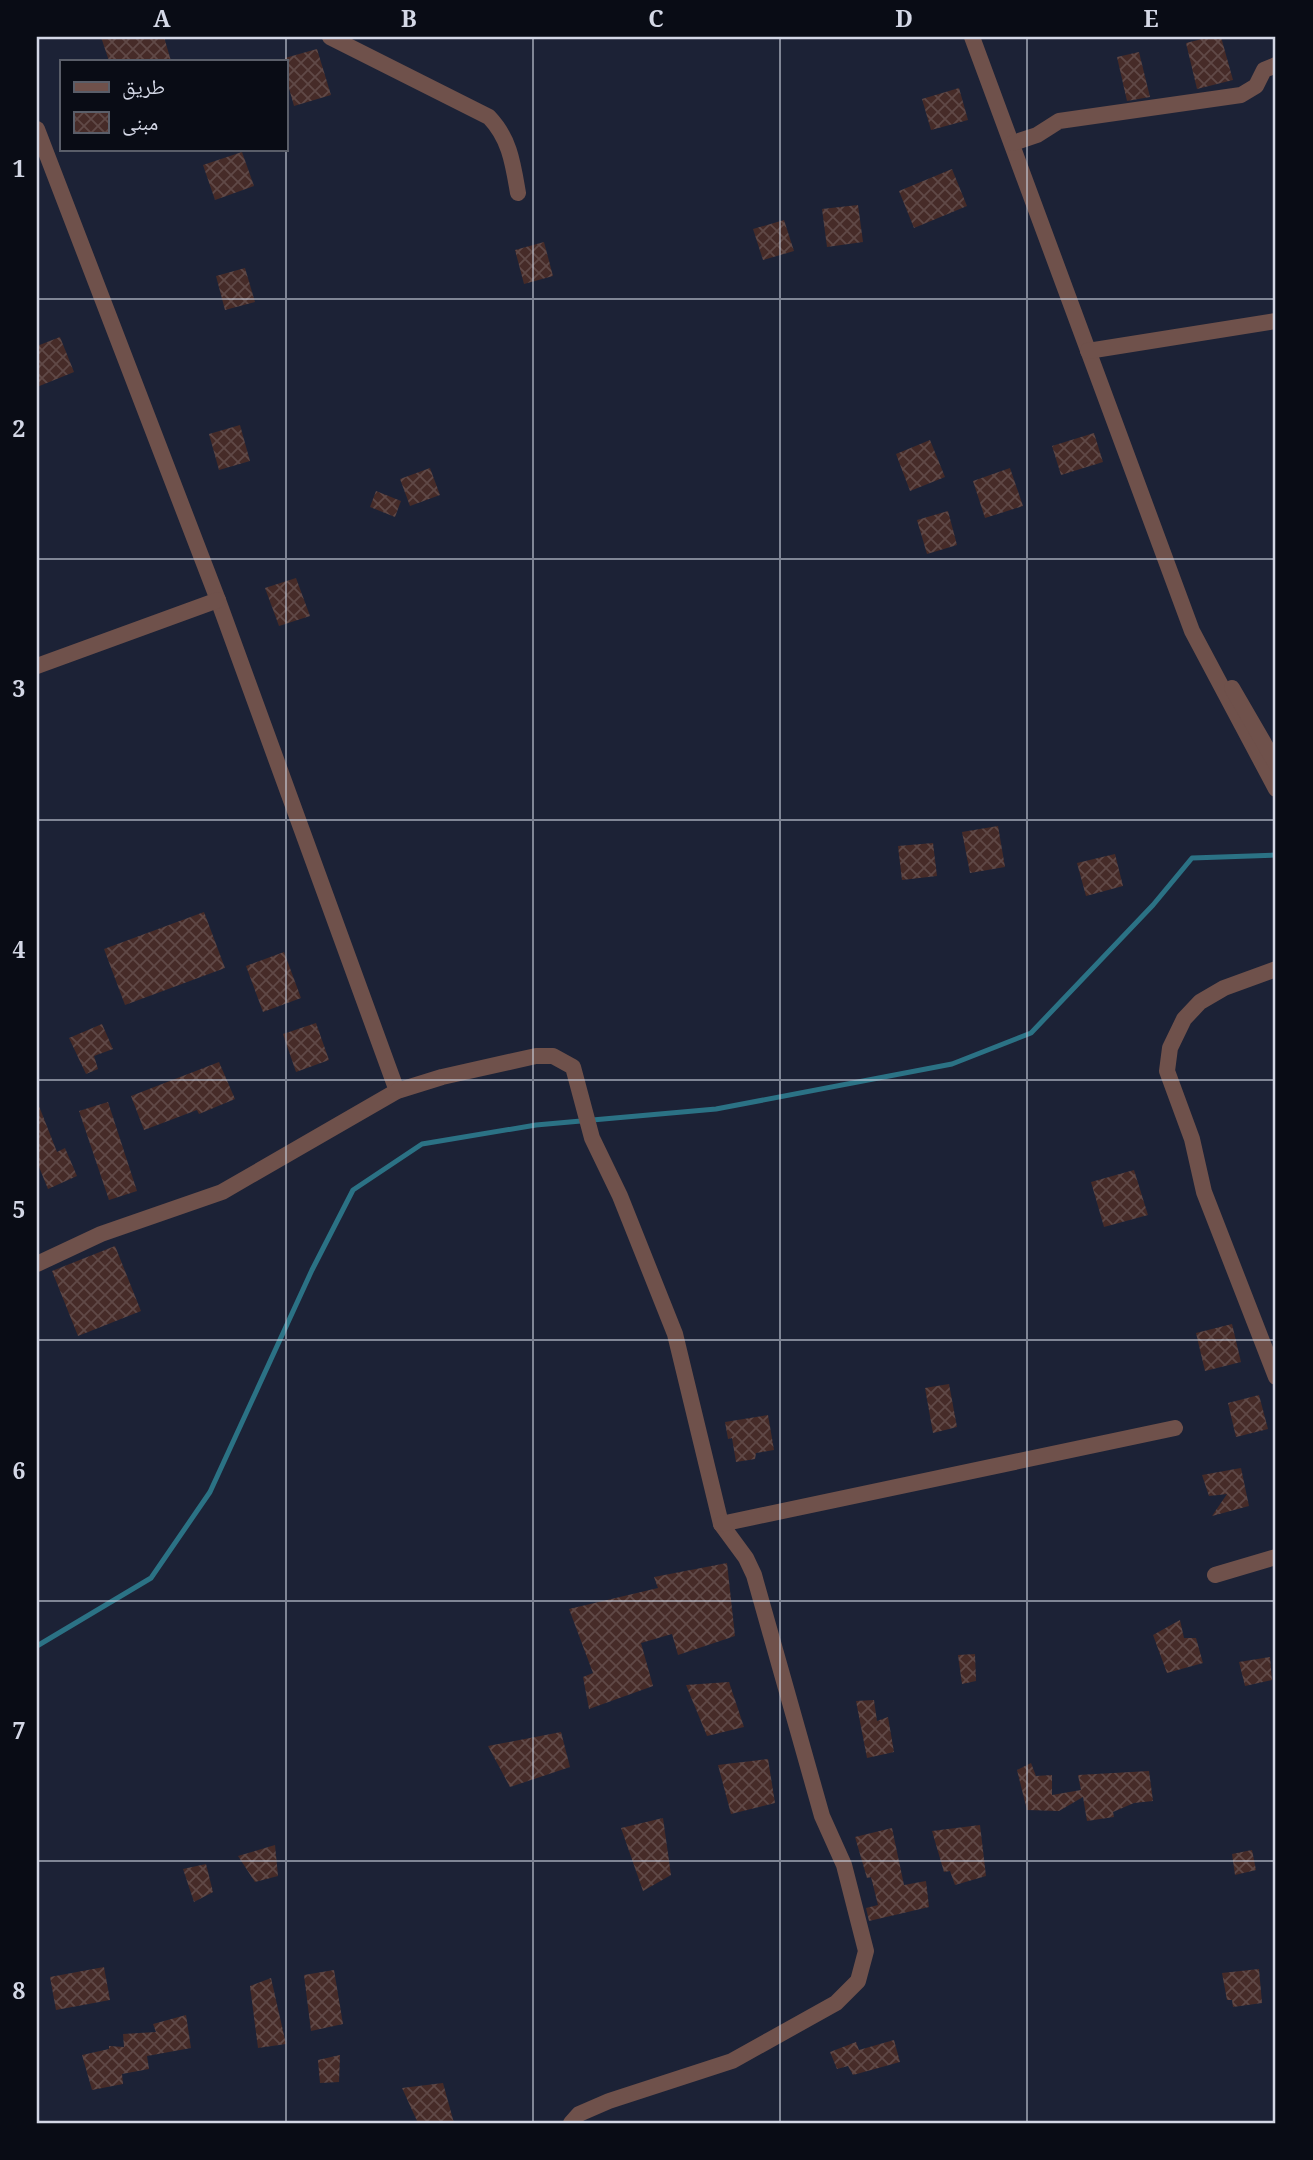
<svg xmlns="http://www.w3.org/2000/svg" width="1313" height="2160" font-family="Georgia,'Noto Naskh Arabic',serif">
<defs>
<pattern id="building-cross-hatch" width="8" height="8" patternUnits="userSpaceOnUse" patternTransform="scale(1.75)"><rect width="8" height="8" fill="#462b28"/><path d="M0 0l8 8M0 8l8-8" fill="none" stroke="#604947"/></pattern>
</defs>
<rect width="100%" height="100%" fill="#1c2236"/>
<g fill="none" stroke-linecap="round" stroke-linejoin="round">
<path stroke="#2b7285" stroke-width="5" d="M37,1646L151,1578L210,1492L312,1270L353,1190L422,1144L536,1125L716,1109L952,1064L1031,1033L1153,905L1192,858L1276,855"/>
</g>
<g fill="url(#building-cross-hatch)">
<path d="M101,37H164L171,61H109Z"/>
<path d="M1210,37H1221L1233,80L1197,89L1186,43Z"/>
<path d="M317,49L331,95L294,106L285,74V58Z"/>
<path d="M1139,52L1150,97L1127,101L1117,57Z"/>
<path d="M959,88L968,120L931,130L922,99Z"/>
<path d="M242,152L254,186L215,200L203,165Z"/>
<path d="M952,169L967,206L914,228L899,191Z"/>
<path d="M858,205L863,242L827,247L822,209Z"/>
<path d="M784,220L794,251L763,260L753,229Z"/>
<path d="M544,242L553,276L524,284L515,250Z"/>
<path d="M245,268L255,302L225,310L216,276Z"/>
<path d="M60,337L74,372L37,387V346Z"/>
<path d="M240,425L250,461L219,470L209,434Z"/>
<path d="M1094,433L1103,462L1061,475L1052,446Z"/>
<path d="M930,440L945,477L910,491L896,454Z"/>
<path d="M430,468L440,495L410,506L400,479Z"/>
<path d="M1010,468L1023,506L985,518L973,481Z"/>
<path d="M376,491L401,501L395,517L370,507Z"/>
<path d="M948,511L957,545L927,554L917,520Z"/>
<path d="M296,578L310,616L279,626L265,588Z"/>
<path d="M998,826L1005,867L970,873L962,832Z"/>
<path d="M933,843L937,876L902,880L898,846Z"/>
<path d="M1115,854L1123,886L1086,896L1077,863Z"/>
<path d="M204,912L225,968L125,1005L104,949Z"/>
<path d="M284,952L301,998L263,1012L246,966Z"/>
<path d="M316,1023L329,1060L296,1072L283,1034Z"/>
<path d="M102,1024L113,1049L94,1056L98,1069L86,1074L69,1038Z"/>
<path d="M219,1062L235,1099L199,1114L197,1110L144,1130L131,1096Z"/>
<path d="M37,1101L57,1152L65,1148L77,1176L48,1189L37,1162Z"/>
<path d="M108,1102L137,1191L109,1200L79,1111Z"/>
<path d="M1134,1170L1148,1215L1104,1227L1091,1182Z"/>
<path d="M115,1246L141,1311L78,1336L52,1271Z"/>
<path d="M1232,1324L1241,1362L1205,1371L1196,1333Z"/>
<path d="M949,1384L957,1427L933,1433L925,1388Z"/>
<path d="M1259,1395L1268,1429L1236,1437L1228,1403Z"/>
<path d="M768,1415L774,1450L756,1453L755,1459L736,1462L732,1438L728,1439L725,1422Z"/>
<path d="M1241,1468L1249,1506L1212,1516L1227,1494L1209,1496L1202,1475Z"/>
<path d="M727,1563L735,1636L678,1655L672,1634L641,1643L653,1686L589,1709L583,1677L593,1673L569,1609L658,1588L654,1577Z"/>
<path d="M1180,1620L1184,1638H1196L1203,1663L1167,1673L1153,1635Z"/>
<path d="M975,1654L976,1681L962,1684L958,1655Z"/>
<path d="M1270,1657L1272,1680L1245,1686L1239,1662Z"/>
<path d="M729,1682L744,1727L707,1736L686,1685Z"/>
<path d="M874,1700L877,1721L888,1717L894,1752L867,1758L856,1701Z"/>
<path d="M561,1732L570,1767L510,1787L488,1746Z"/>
<path d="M768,1759L775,1803L731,1814L718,1765Z"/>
<path d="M1031,1763L1036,1776L1052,1775V1795L1081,1790L1078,1775L1149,1771L1153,1801L1134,1803L1113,1812L1114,1817L1087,1821L1083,1797L1059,1811L1027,1810L1017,1770Z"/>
<path d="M663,1818L671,1875L643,1891L621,1828Z"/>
<path d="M980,1825L986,1876L955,1885L950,1871L944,1872L932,1831Z"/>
<path d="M892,1828L904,1885L926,1881L929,1907L869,1921L866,1908L878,1905L871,1877L867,1878L855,1837Z"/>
<path d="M275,1845L278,1876L255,1882L238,1856Z"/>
<path d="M1252,1850L1256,1870L1235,1875L1232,1854Z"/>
<path d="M206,1864L213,1892L194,1902L183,1869Z"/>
<path d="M104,1967L110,2000L56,2010L50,1977Z"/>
<path d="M1259,1969L1262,2003L1233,2007L1232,2000H1227L1222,1973Z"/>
<path d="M334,1970L343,2024L311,2031L304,1975Z"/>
<path d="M271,1978L286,2044L258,2048L250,1986Z"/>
<path d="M186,2015L191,2048L147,2056L149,2069L122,2074L123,2084L92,2090L82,2055L109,2049V2046L124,2047L123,2034L156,2032L153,2024Z"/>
<path d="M894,2040L900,2062L853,2075L848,2066L837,2069L830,2052L856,2042L859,2050Z"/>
<path d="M340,2055L339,2082L320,2083L318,2060Z"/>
<path d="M443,2083L454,2123H418L402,2088Z"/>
</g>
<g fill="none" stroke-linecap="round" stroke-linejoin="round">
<g stroke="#6f514b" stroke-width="16">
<path d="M330,37L489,117C510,139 513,164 518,193"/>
<path d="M972,37L1192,631L1276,789"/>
<path d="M37,129L218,600L397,1091"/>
<path d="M1013,143L1037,135L1059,121L1241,95L1256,86L1264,70L1276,65"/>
<path d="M1088,351L1276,321"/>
<path d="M37,666L218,600"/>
<path d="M1232,688L1276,764"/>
<path d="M1276,969L1224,988L1200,1002L1184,1019L1170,1048L1167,1071L1192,1139L1204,1192L1276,1377"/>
<path d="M37,1264L101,1234L222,1192L397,1091L442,1077L536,1056H553L573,1067L592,1138L620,1196L675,1334L721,1524L746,1558L754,1575L822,1816L844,1865L866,1951L858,1981L836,2003L732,2061L609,2101L579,2114L571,2123"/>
<path d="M721,1524L1175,1428"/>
<path d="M1215,1575L1276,1557"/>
</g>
</g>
<path fill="none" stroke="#d4d8e6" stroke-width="2" stroke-opacity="0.55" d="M286,37V2123M533,37V2123M780,37V2123M1027,37V2123M37,299H1276M37,559H1276M37,820H1276M37,1080H1276M37,1340H1276M37,1601H1276M37,1861H1276"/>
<rect width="1313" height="2160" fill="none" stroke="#090c15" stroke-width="77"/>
<rect x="60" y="60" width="228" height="91" fill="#090c15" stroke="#5a5e69" stroke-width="2"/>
<rect x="74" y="82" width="35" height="10" fill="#6f514b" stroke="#5a5e69" stroke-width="2"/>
<text x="122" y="94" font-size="21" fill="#d4d8e6">طريق</text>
<rect x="74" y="112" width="35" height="21" fill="url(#building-cross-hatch)" stroke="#5a5e69" stroke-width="2"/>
<text x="122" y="130" font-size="21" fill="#d4d8e6">مبنى</text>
<rect x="38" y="38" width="1236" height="2084" fill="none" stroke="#d4d8e6" stroke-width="2.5"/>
<g font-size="23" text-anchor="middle" font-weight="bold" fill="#d4d8e6">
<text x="162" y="27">A</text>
<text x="409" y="27">B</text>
<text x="656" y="27">C</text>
<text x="904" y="27">D</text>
<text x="1151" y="27">E</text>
<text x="19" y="177">1</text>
<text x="19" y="437">2</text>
<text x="19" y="697">3</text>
<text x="19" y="958">4</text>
<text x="19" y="1218">5</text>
<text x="19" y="1479">6</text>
<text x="19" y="1739">7</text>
<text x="19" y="1999">8</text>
</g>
</svg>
